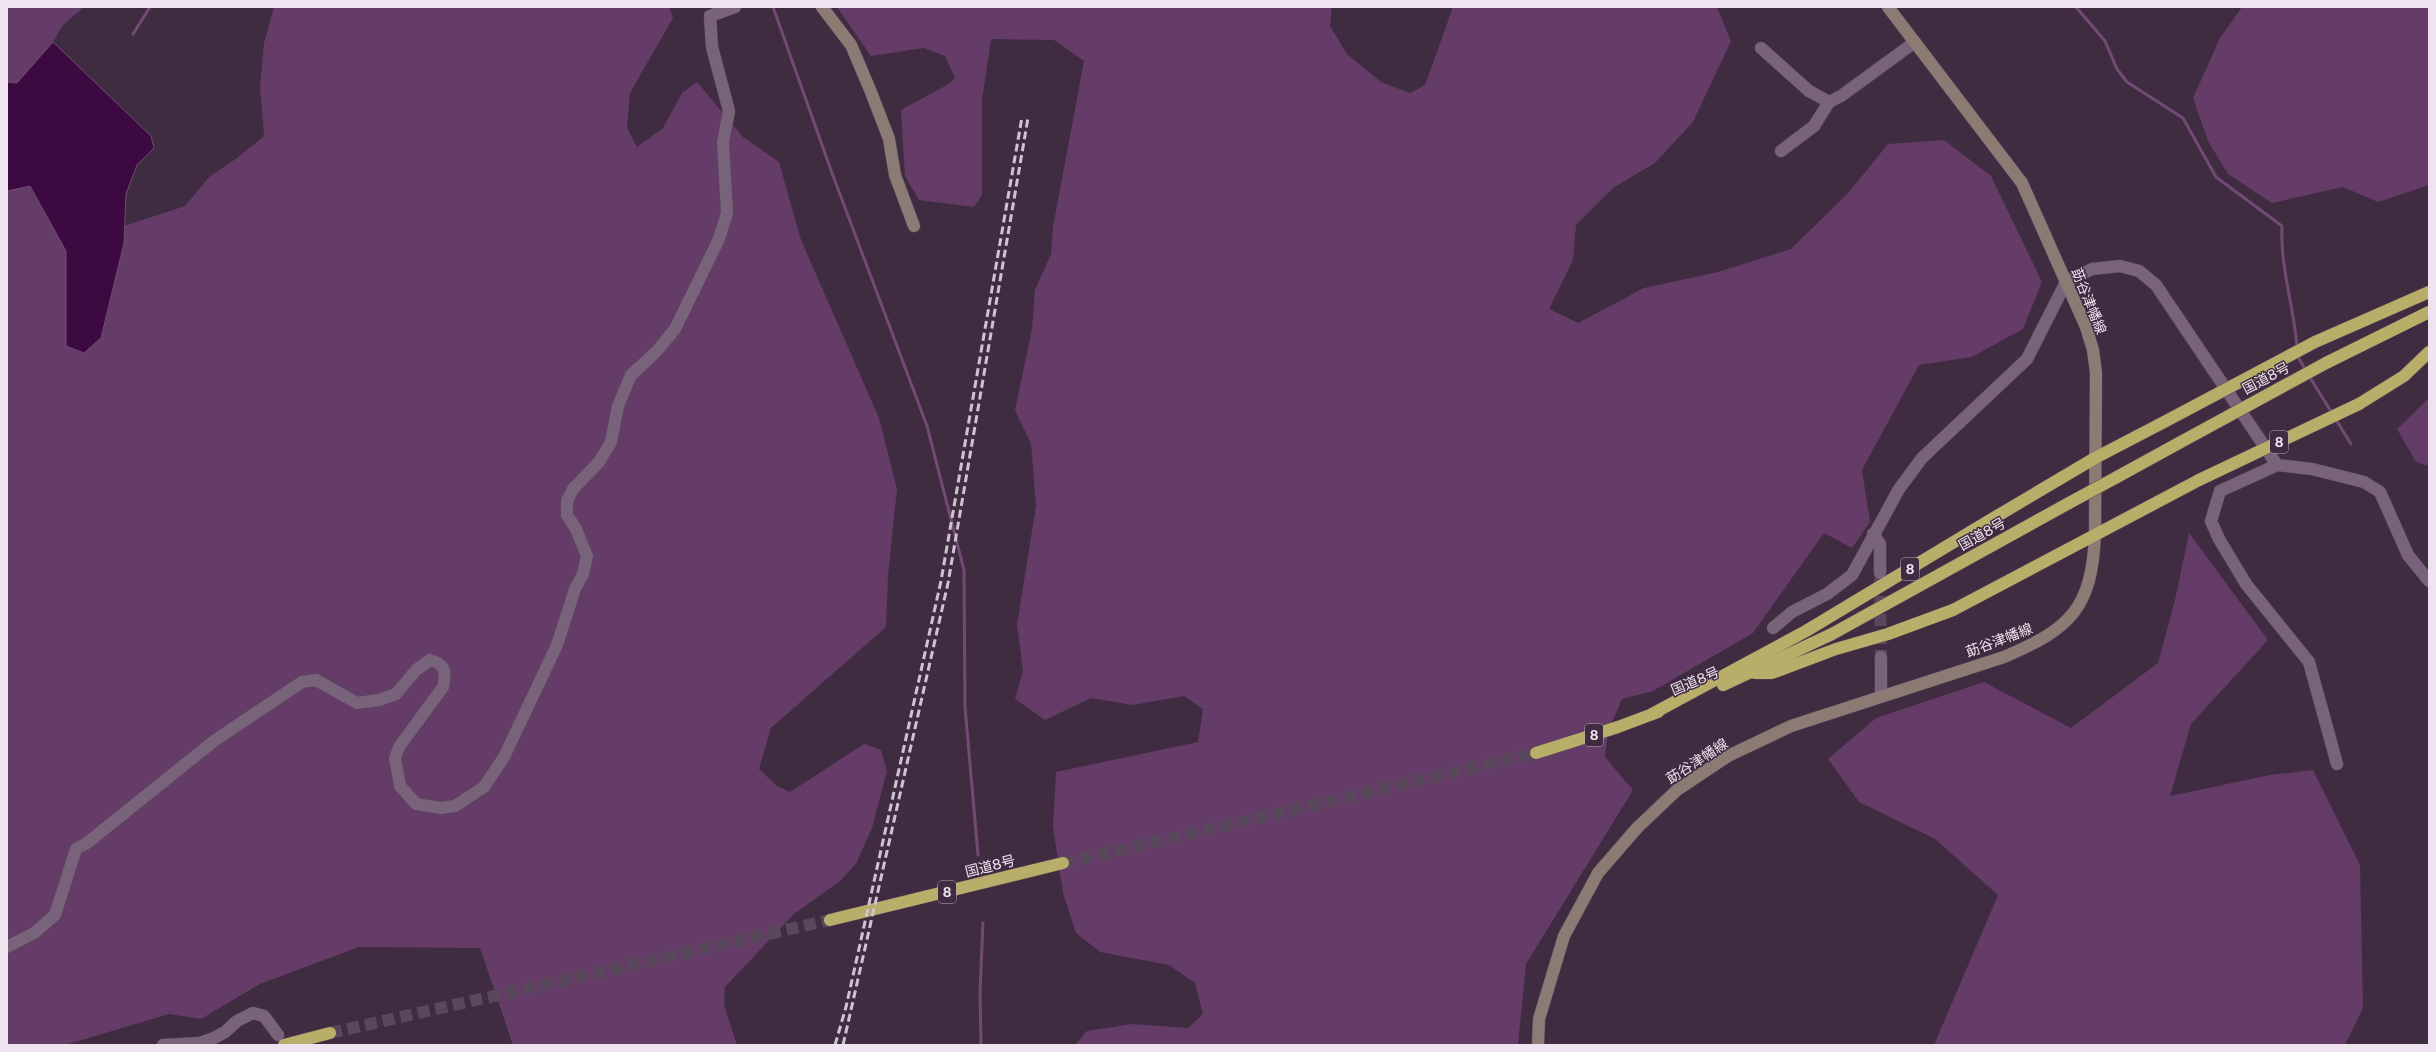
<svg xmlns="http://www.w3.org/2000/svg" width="2436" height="1052" font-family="'Public Sans','Noto Sans JP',sans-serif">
<rect width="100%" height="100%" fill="#3f2c41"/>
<g fill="#643c67">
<path d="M7,7H84L62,26L53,42L17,83L7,82Z"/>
<path d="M274,7H669L673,18L630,93L627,128L637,147L663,128L682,93L697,82L743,137L779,162L801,240L879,418L897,489L888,576L886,627L771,728L759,769L777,786L790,792L864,744L881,750L887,771L872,828L856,864L840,881L794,914L725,987L724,1005L737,1045H513L480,948L359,947L260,984L201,1019L169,1014L65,1045H7V191L30,186L66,251V346L124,243V226L185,206L209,177L237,158L264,136L260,87L264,43Z"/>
<path d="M837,7H1332L1330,26L1347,54L1381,82L1410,93L1425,85L1453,7H1717L1731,41L1693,122L1655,163L1613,188L1576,225L1573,260L1549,309L1578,323L1644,288L1718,272L1791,249L1849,192L1888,144L1944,140L1991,176L2042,282L2023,329L1972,357L1919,365L1862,470L1870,522L1852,548L1824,533L1753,633L1653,691L1622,699L1608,731L1605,757L1633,790L1526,964L1518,1045H1075L1087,1031L1132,1024L1188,1028L1203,1014L1195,983L1169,965L1100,952L1076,933L1063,893L1053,826L1056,772L1198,742L1203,709L1184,696L1133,705L1091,698L1045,720L1015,699L1023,671L1017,625L1036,506L1031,444L1015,410L1032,329L1035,290L1051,254L1053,227L1084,61L1054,40L991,39L982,100V195L974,207L919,200L905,176L901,110L947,85L955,78L945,56L924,48L871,56Z"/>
<path d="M2242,7H2429V185L2378,202L2343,187L2272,203L2228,174L2208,141L2193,98L2220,38Z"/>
<path d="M2429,398V466L2416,462L2397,429Z"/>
<path d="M2189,533L2268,640L2191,724L2170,796L2270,775L2313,770L2360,865L2363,1008L2345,1045H1934L1998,895L1935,839L1859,802L1828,759L1876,718L1984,682L2071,728L2158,663L2175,600Z"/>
</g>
<path fill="#3c0a40" stroke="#724b75" d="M53,42L151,136L154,148L137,165L126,194L124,243L101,338L84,353L66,346V251L30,186L7,191V82L17,83Z"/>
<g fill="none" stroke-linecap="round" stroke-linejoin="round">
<g stroke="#724b75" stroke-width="3">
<path d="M773,7L832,173L927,426L964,570L965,707L978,855"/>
<path d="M2076,7L2105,41L2117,69L2127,82L2183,118L2216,177L2282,226C2280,267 2294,307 2297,347"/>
<path d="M133,34L150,7"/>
<path d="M2297,355L2306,371"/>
<path d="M2309,376L2332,413"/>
<path d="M2335,418L2351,444"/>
<path d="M981,1045L980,991L983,923"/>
</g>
<path stroke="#59475b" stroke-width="12" stroke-dasharray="12 6" stroke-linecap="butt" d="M1880,578L1881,657"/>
<g stroke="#59475b" stroke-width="12" stroke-dasharray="12 6" stroke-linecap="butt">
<path d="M1063,863L1536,753"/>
<path d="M330,1033L830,920"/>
</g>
<g stroke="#5a4a5b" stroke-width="13">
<g id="street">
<path d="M1761,48L1809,91L1829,102L1841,96L1915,42"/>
<path d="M1781,151L1814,126L1829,102"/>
<path d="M2277,465L2220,491L2211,521L2219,539L2246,584L2309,662L2337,764"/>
<path d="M1873,534L1880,544V573"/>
<path d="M1773,628L1792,612L1827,594L1852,575L1899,489L1922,458L2027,359L2066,282L2092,269L2120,266L2139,271L2156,285L2277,465L2312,469L2364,482L2380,492L2408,555L2429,581"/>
<path d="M1881,696V657"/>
<path d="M7,947L34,933L55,915L76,849L87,843L214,741L302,682L316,680L357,703L379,700L396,694L416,670L430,660C446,664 446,672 443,687L399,747L395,758L400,786L416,804L440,808L455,806L484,787L504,757L557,645L575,589L583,574L587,556L576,529L567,515V501L573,489L599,462L611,442L618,406L631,375L656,352L675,329L719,239L727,213L723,142L729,111L712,47L710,16L735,7"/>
<path d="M163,1045L200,1043L214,1038L225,1032L237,1021L253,1013L264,1016L278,1035"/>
</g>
</g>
<g stroke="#5a4a5b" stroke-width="13">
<g id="secondary">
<path d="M822,7L851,45L871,92L889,139L895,175L914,226"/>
<path d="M1538,1045L1539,1019L1564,936L1598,873L1637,828L1677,790L1728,756L1791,726L2004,657C2070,629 2092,609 2095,534L2096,373L2093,350L2086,327L2022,183L1888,7"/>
</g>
</g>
<g stroke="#5a4a5b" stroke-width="13">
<g id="highway">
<path d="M2315,342L2429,292"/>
<path d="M2326,363L2429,312"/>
<path d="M2359,404L2404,376L2429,352"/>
<path d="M2117,477L2179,443"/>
<path d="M1755,673H1772L1836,649L1888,634L1953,610L2199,480"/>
<path d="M1723,685L1832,634L2069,503"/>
<path d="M1652,714L1806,631L1997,516L2095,458L2166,421"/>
<path d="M1536,753L1618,727L1658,712"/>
<path d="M830,920L1063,863"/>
<path d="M284,1045L330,1033"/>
</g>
</g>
<use href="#street" stroke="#79637a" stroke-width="12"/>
<use href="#secondary" stroke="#8c7a75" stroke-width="12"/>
<use href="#highway" stroke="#b9ae69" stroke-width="12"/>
<g stroke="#d0c3d1" stroke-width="3" stroke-dasharray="8 4" stroke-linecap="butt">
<path d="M835,1045L846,1007L941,581L1022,117"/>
<path d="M843,1045L948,583L1028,118"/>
</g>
<g stroke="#5a4a5b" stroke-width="13" stroke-linecap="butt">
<g id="highway-bridge">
<path d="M2166,421L2315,342"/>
<path d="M2179,443L2326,363"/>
<path d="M2199,480L2359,404"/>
<path d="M2069,503L2117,477"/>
</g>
</g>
<use href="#highway-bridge" stroke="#b9ae69" stroke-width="12"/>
</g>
<g text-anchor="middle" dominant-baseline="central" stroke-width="3" stroke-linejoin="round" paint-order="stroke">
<g fill="#3f2c41" stroke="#baacbc" stroke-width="1">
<rect x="2270" y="431" width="18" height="22" rx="3"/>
<rect x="1901" y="558" width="18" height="22" rx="3"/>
<rect x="1585" y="724" width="18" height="22" rx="3"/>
<rect x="938" y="881" width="18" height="22" rx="3"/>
</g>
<g font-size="13" font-weight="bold" fill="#efe3f0">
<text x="2279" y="442">8</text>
<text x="1910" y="569">8</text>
<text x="1594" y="735">8</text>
<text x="947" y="892">8</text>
</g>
<g font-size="14" fill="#efe3f0" stroke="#3f2c41">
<text transform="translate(2089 301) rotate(68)">莇谷津幡線</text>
<text transform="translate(2266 378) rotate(-28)">国道8号</text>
<text transform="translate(1982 534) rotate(-29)">国道8号</text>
<text transform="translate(1999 640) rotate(-21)">莇谷津幡線</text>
<text transform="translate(1695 681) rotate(-23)">国道8号</text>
<text transform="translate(1697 761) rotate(-33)">莇谷津幡線</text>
<text transform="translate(990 866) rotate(-14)">国道8号</text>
</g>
</g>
<rect width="2436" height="1052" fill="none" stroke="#efe3f0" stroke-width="16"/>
</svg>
